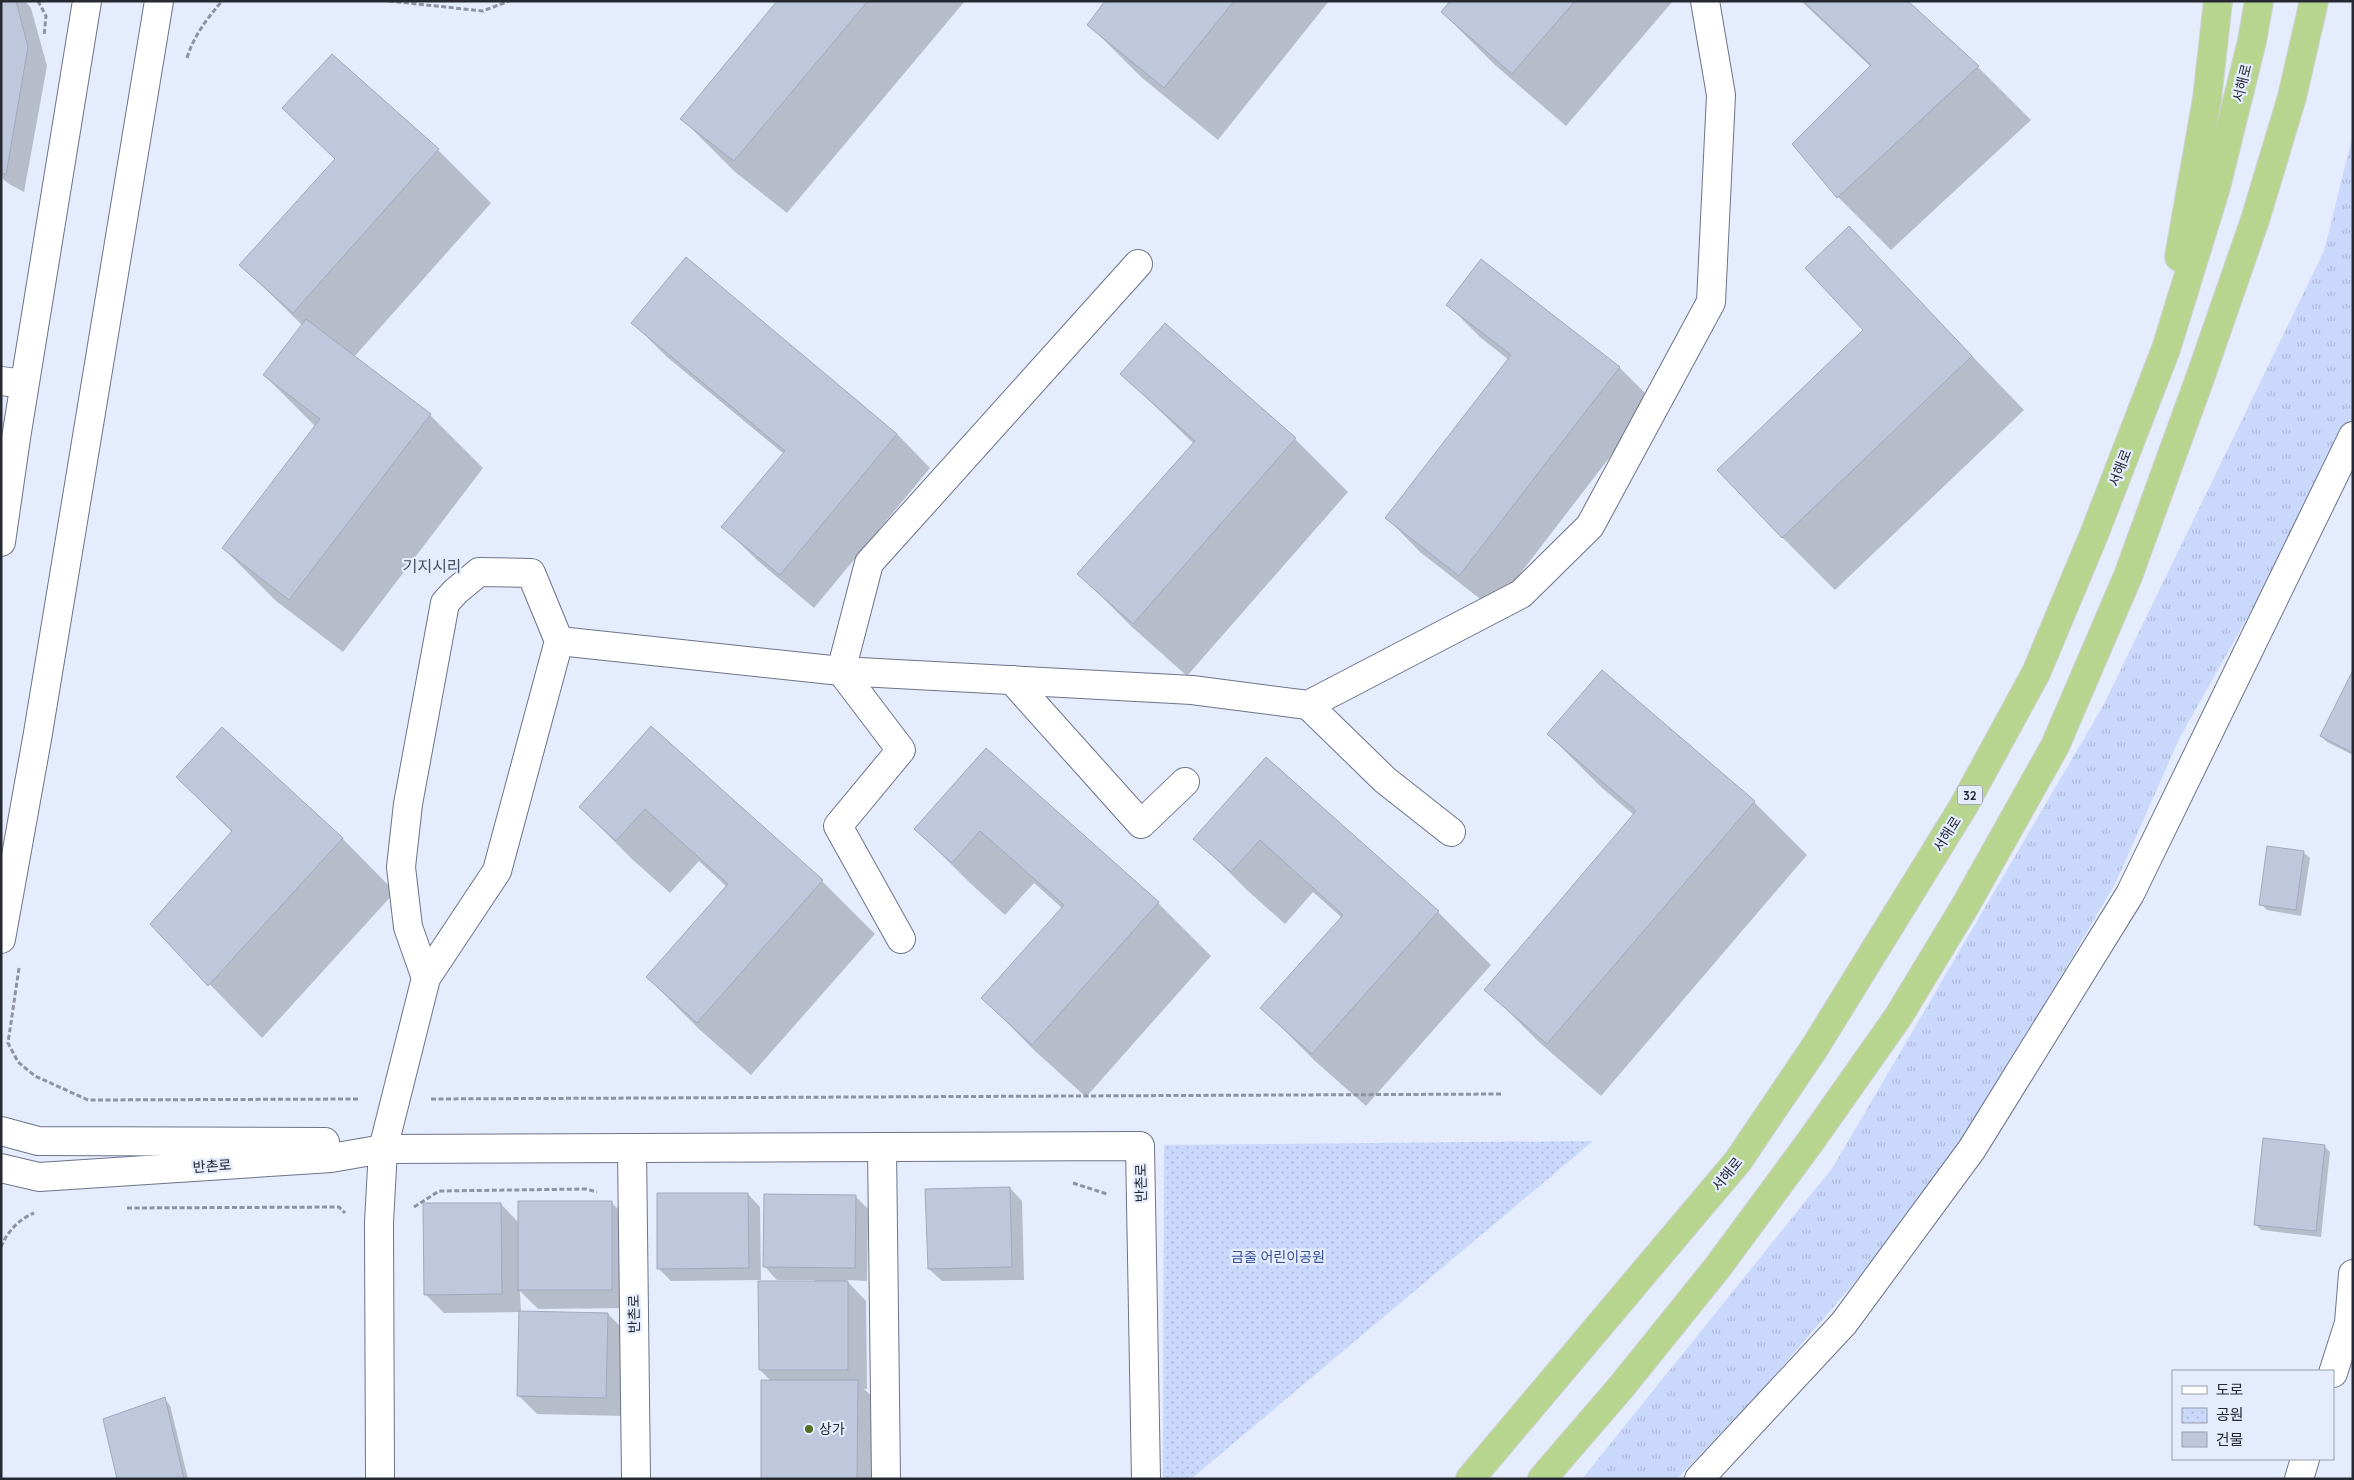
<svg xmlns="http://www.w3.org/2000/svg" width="2354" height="1480" font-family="Quicksand,'Noto Sans KR',sans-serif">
<defs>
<pattern id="grass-tufts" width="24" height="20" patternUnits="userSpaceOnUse" patternTransform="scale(1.25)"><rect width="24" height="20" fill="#cad8fb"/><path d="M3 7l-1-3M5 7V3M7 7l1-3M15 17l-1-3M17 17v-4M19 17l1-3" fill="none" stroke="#adb9d8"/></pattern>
<pattern id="park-dots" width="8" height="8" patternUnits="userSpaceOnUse" patternTransform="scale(1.25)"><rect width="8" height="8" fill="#cad8fb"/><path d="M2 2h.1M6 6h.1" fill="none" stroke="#adb9d8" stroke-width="1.8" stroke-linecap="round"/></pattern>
</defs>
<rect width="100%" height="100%" fill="#e5ecfe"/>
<path fill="url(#grass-tufts)" d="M2353,134V420L2271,576L2180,737L2116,882L1940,1183L1762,1390L1677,1479H1582L1833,1167L2103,706L2324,251Z"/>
<path fill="url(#park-dots)" d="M1593,1141L1191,1479H1163L1164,1145Z"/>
<g fill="#0003">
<path d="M1,1H25L31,8L47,66L24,192L9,184L1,177Z"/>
<path d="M779,1H965L787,213L735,172L682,119Z"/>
<path d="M1107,1H1329L1218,140L1141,77L1088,24Z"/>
<path d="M1451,1H1673L1566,126L1495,65L1442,12Z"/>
<path d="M1801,1H1906L1978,67L2031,120L1891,250L1838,197L1794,144L1871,67Z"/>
<path d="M438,150L491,203L354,357L430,415L483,468L343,652L276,601L223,548L316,427L264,375L303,326L241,265L336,159Z"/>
<path d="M1849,228L2024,410L1835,590L1782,537L1865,330Z"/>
<path d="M1482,260L1620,368L1653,401L1493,609L1420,552L1387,518L1509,360L1481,338L1448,305Z"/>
<path d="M633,323L897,434L930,468L814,608L757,560L723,527L784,454L667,357Z"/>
<path d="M1122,374L1295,439L1348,492L1187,676L1132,627L1079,574L1194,444Z"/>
<path d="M1602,671L1754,802L1807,855L1601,1096L1539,1042L1486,989L1634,815L1601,787L1548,734Z"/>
<path d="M2353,673V755L2327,742L2321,736Z"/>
<path d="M651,727L822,881L875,934L751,1075L700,1030L647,977L727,887L699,861L670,893L633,860L580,807Z"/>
<path d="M222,728L343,839L395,892L262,1038L151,924L233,833L177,777Z"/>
<path d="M986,750L1158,903L1211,956L1086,1097L1035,1051L983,998L1063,909L1034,883L1005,915L969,882L916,829Z"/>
<path d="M1266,759L1438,912L1491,965L1366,1106L1315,1061L1262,1008L1342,918L1313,892L1285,924L1248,891L1195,838Z"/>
<path d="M2303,852L2310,858L2301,916L2267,910L2261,904Z"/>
<path d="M2324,1146L2330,1152L2321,1237L2261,1230L2255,1224Z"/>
<path d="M1010,1188L1022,1201L1024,1280L942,1281L929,1269Z"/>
<path d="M748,1194L760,1207L761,1280L671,1281L659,1269Z"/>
<path d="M855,1196L868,1209L867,1281L846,1280L866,1301L867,1389H864L876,1400V1479H762L771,1381L760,1370L815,1282V1280H777L765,1267Z"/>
<path d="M611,1202L630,1221V1308L538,1309L520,1291L521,1312L608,1314L627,1333L625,1416L537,1414L518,1395L520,1312L444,1313L425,1294L501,1204L519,1223Z"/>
<path d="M164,1399L170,1405L188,1479H118Z"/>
</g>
<g fill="#bec7dc" stroke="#a0a9bd">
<path d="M1,1H16L28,47L6,175L1,172Z"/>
<path d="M777,1H868L734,161L680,119Z"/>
<path d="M1105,1H1234L1164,88L1087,25Z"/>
<path d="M1450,1H1575L1512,74L1441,12Z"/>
<path d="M1803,1H1908L1979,66L1837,198L1792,144L1871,65Z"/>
<path d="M332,54L439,149L293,313L239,265L335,159L282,108Z"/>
<path d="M1849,226L1972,356L1782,538L1717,470L1863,330L1805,268Z"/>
<path d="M686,257L897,434L780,575L721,527L785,451L631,323Z"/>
<path d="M1481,259L1620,367L1459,576L1385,518L1511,355L1446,305Z"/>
<path d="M306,319L431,414L289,600L222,548L320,419L263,375Z"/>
<path d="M1165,323L1296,438L1133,624L1077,574L1195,441L1120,374Z"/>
<path d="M1602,670L1755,801L1547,1044L1484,990L1636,811L1547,734Z"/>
<path d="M2353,670V753L2320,736Z"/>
<path d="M651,726L823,880L697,1023L646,977L728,884L645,809L616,841L579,807Z"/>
<path d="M222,727L343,838L208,986L150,924L232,831L176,777Z"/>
<path d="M986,748L1159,902L1032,1045L981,998L1064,905L980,831L952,863L914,829Z"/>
<path d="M1266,757L1439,911L1312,1054L1260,1008L1343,915L1260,840L1231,872L1193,839Z"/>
<path d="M2267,846L2304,851L2296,910L2259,905Z"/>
<path d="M2263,1138L2325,1145L2316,1231L2254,1225Z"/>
<path d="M1010,1187L1012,1267L928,1269L925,1189Z"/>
<path d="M657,1193H748L749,1268L657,1269Z"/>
<path d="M764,1194L856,1195L855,1268L763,1267Z"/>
<rect x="518" y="1201" width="94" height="89"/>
<path d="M423,1203H501L502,1294L424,1295Z"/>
<path d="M758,1281H848V1370H759Z"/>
<path d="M519,1311L608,1313L606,1398L517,1396Z"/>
<path d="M761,1380H858L857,1479H761Z"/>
<path d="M165,1397L184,1479H117L103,1419Z"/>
</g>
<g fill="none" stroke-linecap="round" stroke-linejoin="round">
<g stroke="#6d7488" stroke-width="30">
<g id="street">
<path d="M1,381L24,384"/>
<path d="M559,641L841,671L1192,690L1308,705L1521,594L1590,526L1711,302L1721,95L1705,1"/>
<path d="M1012,680L1141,824L1185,782"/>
<path d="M1308,705L1385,780L1451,832"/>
<path d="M901,939L838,826L901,750L841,671L869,563L1138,264"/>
<path d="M1,1131L38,1141L325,1142"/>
<path d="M882,1148L886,1479"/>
<path d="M632,1149L636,1479"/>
<path d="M1,1168L39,1177L331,1158L383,1149L1140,1146L1146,1479"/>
<path d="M2333,1373L2349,1323L2353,1274"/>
<path d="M380,1479L379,1222L383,1149L426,978L497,871L559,641L531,573L479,572L456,591L445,603L408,804L401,867L408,927L426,978"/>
<path d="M1699,1479L1844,1323L1972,1149L2130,894L2353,436"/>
<path d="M2299,1479L2305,1459"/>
</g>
</g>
<g stroke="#6d7488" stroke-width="30">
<g id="secondary">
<path d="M1,542L16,438L87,1"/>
<path d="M1,939L37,739L159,1"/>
</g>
</g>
<g stroke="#cfd0d2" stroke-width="30">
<g id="highway">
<path d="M2179,257L2207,99L2218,1"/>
<path d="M1470,1479L1738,1161L1815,1047L1963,807L2036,673L2093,537L2166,349L2216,187L2252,41L2259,1"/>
<path d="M1542,1479L1622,1386L1717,1268L1810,1142L1898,1017L1964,908L2055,746L2128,576L2200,378L2255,220L2292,97L2314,1"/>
</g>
</g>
<g stroke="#8e93a1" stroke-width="3" stroke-dasharray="5 2.5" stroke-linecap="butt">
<path d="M38,1L46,16L44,36"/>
<path d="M389,1L483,11L509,1"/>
<path d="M187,58C194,35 207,19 222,1"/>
<path d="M19,968L8,1043L18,1062L35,1076L88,1100L359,1099"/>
<path d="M431,1099L1503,1094"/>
<path d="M1073,1183L1107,1194"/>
<path d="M414,1207L439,1191L586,1189L597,1192"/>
<path d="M127,1208L339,1207L345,1213"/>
<path d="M1,1247C7,1232 19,1219 34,1213"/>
</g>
<use href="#street" stroke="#fff" stroke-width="28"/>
<use href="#secondary" stroke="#fff" stroke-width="28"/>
<use href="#highway" stroke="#b8d590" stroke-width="28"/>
</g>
<circle fill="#547024" stroke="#e5ecfe" stroke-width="2" cx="809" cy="1429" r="5"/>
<g text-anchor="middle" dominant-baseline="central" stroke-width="4.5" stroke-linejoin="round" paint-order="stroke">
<rect fill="#e5ecfe" stroke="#5f646f" stroke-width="1" x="1957.5" y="785.5" width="25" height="19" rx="4"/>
<g font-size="12" font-weight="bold" fill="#262932">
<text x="1970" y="795">32</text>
</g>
<g font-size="14" fill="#262932" stroke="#e5ecfe">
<text transform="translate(2242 83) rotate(-76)">서해로</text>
<text transform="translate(2120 468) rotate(-69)">서해로</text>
<text transform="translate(1947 834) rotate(-58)">서해로</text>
<text transform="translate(212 1166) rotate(-4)">반촌로</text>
<text transform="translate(1727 1174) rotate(-51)">서해로</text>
<text transform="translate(1141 1183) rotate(-91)">반촌로</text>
<text transform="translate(634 1314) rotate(-91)">반촌로</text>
</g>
<g font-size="14" fill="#374e97" stroke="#e5ecfe">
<text x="1278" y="1257">금줄 어린이공원</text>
</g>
<g font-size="14" fill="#262932" stroke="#e5ecfe" text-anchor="start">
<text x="819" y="1429">상가</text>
</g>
<g font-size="16" fill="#495062" stroke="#e5ecfe">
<text x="432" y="566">기지시리</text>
</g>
</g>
<rect width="2354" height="1480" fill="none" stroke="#262932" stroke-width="5"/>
<rect x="2172" y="1370" width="162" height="90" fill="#e5ecfe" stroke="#999eac"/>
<rect x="2182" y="1386" width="25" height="8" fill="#ffffff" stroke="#999eac"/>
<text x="2216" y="1395" font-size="15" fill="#262932">도로</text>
<rect x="2182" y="1408" width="25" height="15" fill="url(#park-dots)" stroke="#999eac"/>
<text x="2216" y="1420" font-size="15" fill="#262932">공원</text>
<rect x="2182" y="1432" width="25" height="15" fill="#bec7dc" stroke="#999eac"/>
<text x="2216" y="1445" font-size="15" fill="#262932">건물</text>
</svg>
